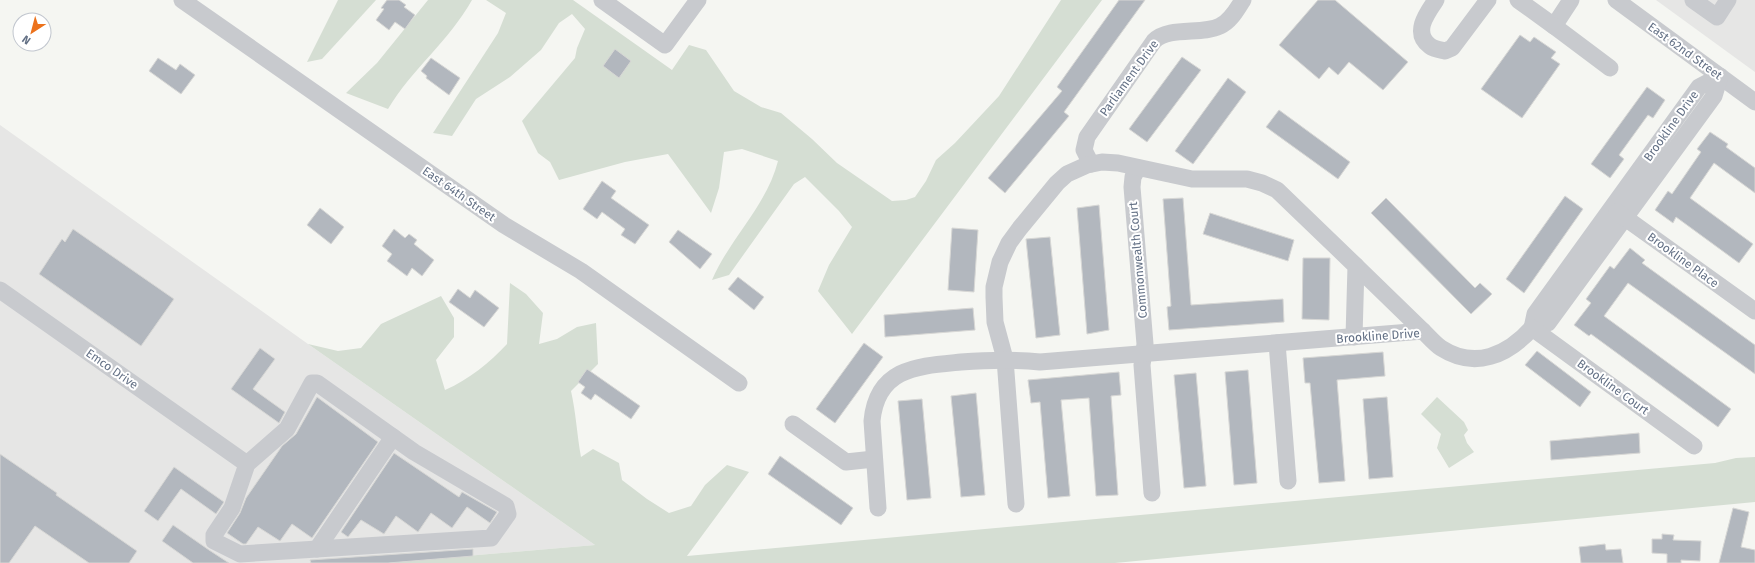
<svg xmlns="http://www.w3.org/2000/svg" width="1755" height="563" font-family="'Fira Sans',sans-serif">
<rect width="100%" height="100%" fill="#f5f6f2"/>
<g fill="#e6e6e5">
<path d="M1656,0H1755V72Z"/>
<path d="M0,125L308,344L595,545L384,563H0Z"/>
</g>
<g fill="#d5ded3">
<path d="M338,0H376L322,59L307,62Z"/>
<path d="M428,0H472C449,41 412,69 388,109L346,93L377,63Z"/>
<path d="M486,0H573L672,70L689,45L706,50L734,91L761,107L781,113L812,139L837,163L892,201L906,200L915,197L926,181L936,160L955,143L999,96L1061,0H1102L852,334L818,291L829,265L852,227L839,211L805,177L794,184L729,275L712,280C730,238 767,205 778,161L742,149L724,152L719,188L711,213L668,154L625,162L559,180L550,162L538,153L522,121L575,58L577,48L585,29L572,14L559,23L541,50L510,77L476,99L452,136L433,133L498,33L506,13Z"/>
<path d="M510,283L526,294L543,313L539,344L557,339L577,327L596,323L598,364L571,391C576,413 577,435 581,457L593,449L619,463L622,480L647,499L669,513L691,506L705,485L727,465L749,472L687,556L1715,463L1736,458L1755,457V502L1115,563H384L595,545L308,344L338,351L361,348L381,324L441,296L454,318V337L436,360L445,390C470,379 489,363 507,344Z"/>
<path d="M1437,397L1464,422L1468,430L1464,435L1467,443L1474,452L1449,468L1437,448L1441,434L1421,414Z"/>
</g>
<g fill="#b2b7be" stroke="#d7d7d5">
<path d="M387,0H399L406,5L404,7L415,15L405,29L395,22L389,30L376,20L384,9L381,8Z"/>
<path d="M1119,0H1145L1064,112L1069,116L1005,193L988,178L1062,91L1057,87Z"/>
<path d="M1318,0H1335L1408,62L1383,90L1349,62L1338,75L1329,67L1319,79L1279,45Z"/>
<path d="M1520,35L1530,42L1534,37L1556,52L1551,58L1560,64L1522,118L1481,89Z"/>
<path d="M615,49L631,61L619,78L603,66Z"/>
<path d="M1182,57L1201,70L1147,142L1129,129Z"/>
<path d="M158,58L176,70L180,64L195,75L181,94L149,71Z"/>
<path d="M431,58L460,78L449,95L426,78L427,76L421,71Z"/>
<path d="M1228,78L1246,92L1193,164L1175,151Z"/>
<path d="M1647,87L1665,100L1653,118L1648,115L1619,155L1624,159L1610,178L1591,164Z"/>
<path d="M1279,110L1350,162L1338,179L1266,127Z"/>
<path d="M1710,132L1728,144L1726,147L1755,168V193L1714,163L1690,198L1753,244L1739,263L1676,217L1673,223L1655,210L1668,191L1672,194L1701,152L1697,149Z"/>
<path d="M602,181L616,191L611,198L649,225L635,244L621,235L625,229L602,212L597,219L583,209Z"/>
<path d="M1565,196L1583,209L1524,293L1506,279Z"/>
<path d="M1183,198L1191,305L1283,299L1284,322L1169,330L1167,307L1171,306L1163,199Z"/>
<path d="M1386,198L1475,288L1480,283L1492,294L1471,314L1371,213Z"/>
<path d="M1099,205L1109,330L1087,334L1077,208Z"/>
<path d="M320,208L344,227L331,244L307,225Z"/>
<path d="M1210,213L1294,240L1288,261L1203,234Z"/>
<path d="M952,228L978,230L974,292L948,290Z"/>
<path d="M73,229L174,299L141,346L39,274L62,239L65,242Z"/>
<path d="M394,229L405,238L409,234L417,240L414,244L434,260L422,276L412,268L407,276L387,261L392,254L382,246Z"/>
<path d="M678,230L712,254L700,269L669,242Z"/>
<path d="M1050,237L1060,335L1036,338L1026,239Z"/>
<path d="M1630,248L1645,260L1642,263L1755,345V374L1628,283L1604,316L1731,409L1718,427L1591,334L1589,336L1574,325L1591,303L1586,299L1610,266L1614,269Z"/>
<path d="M1303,258H1330L1329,320L1302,319Z"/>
<path d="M738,277L764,297L754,310L728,289Z"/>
<path d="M458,289L470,298L475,290L499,308L484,327L449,302Z"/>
<path d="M973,308L975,330L885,337L884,315Z"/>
<path d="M864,343L883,357L835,423L816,409Z"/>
<path d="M260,348L275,359L253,389L285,412L279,423L231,389Z"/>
<path d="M1537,351L1591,392L1580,407L1525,365Z"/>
<path d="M1383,352L1385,376L1337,380L1345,481L1319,483L1310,383H1305L1303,358Z"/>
<path d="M587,369L640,406L631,419L595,394L591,400L581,393L585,387L578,382Z"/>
<path d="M1248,370L1257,483L1234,485L1225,372Z"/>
<path d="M1119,372L1121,395L1111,396L1118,495L1096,496L1089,398L1061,400L1070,496L1048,498L1040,402L1031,403L1028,380Z"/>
<path d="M1196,373L1206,486L1184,488L1174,375Z"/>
<path d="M976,393L985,495L961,497L951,396Z"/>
<path d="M317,397L378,442L312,538L292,524L280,541L258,527L246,544H243L227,533L240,513L246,498L282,446L296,434Z"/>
<path d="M1387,397L1393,477L1369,479L1363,399Z"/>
<path d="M922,399L931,498L907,500L898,401Z"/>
<path d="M1639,433L1640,453L1551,460L1550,441Z"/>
<path d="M394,453L459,497L462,492L497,512L490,523L467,507L452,528L431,513L418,532L396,516L384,534L361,520L348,537L341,532Z"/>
<path d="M0,454L57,493L56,495L137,551L129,563H89L35,526L9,563H0Z"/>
<path d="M780,456L853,508L841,525L768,474Z"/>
<path d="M174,467L224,502L216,514L181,489L158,521L144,511Z"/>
<path d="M1733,508L1749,512L1741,547L1755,550V563H1719Z"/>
<path d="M173,525L209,550L229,563H193L162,541Z"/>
<path d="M1662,534L1674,535L1673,540L1701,541L1700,561L1681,560V563H1667V554L1652,553V539H1662Z"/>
<path d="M1605,544L1606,550L1621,549L1623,563H1581L1579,547Z"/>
<path d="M473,549V556L388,563H311L310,560Z"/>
</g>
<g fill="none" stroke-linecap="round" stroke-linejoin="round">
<g stroke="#c8cace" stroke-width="17">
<path d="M182,0L504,225L581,271L739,383"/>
<path d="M602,0L665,45L698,0"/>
<path d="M1436,0C1427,13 1412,33 1430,46C1434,49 1441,50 1445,51L1452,48L1488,0"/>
<path d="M1518,0L1554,26L1571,0"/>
<path d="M1616,0L1755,102"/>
<path d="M1693,0L1717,17L1728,0"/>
<path d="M1554,26L1610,68"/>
<path d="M1720,76L1714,96L1548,323L1532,328L1535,314L1699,87Z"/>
<path d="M1091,164L1084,150L1087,137L1154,41C1169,26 1202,35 1220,26C1231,21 1237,9 1243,0"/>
<path d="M1138,168L1133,177L1132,187L1145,344L1142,365L1152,493"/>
<path d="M1617,212L1755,311"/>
<path d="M1356,266L1423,331"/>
<path d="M0,290L247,464L232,508L214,535V541L240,554L491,538L508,514L506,506L414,452L317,383H312L287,429L247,464"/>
<path d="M1277,343L1288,481"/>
<path d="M793,424L846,462L874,459"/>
<path d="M1016,504L1005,359L995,322L994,297V287L1000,262L1009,243L1020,228L1057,183L1067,174L1087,165L1102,162L1118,163L1192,179H1247L1262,183L1277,190L1356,266L1354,337"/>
<path d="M878,508L872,421C877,367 919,366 961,362C987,360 1013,359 1040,362L1423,331C1429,337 1435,344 1441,348C1475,370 1508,355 1532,328L1694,446"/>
<path d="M317,549L393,437"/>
</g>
</g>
<g text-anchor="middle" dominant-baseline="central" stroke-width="4" stroke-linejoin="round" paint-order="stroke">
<g font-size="12" fill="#637085" stroke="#fff">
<text transform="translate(1685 51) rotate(36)">East 62nd Street</text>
<text transform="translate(1129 78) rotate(-54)">Parliament Drive</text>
<text transform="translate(1671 126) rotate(-54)">Brookline Drive</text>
<text transform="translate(459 194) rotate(35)">East 64th Street</text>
<text transform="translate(1138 260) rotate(-95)">Commonwealth Court</text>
<text transform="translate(1683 260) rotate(36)">Brookline Place</text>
<text transform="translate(1378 336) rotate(-4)">Brookline Drive</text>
<text transform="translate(112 369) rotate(35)">Emco Drive</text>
<text transform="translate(1613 387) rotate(36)">Brookline Court</text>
</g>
</g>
<g transform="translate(32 32) rotate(216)"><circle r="19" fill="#ffffff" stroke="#c1c6ce"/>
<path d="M0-3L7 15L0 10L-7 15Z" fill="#ec721c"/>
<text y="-6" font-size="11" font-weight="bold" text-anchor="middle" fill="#637085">N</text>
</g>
</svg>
